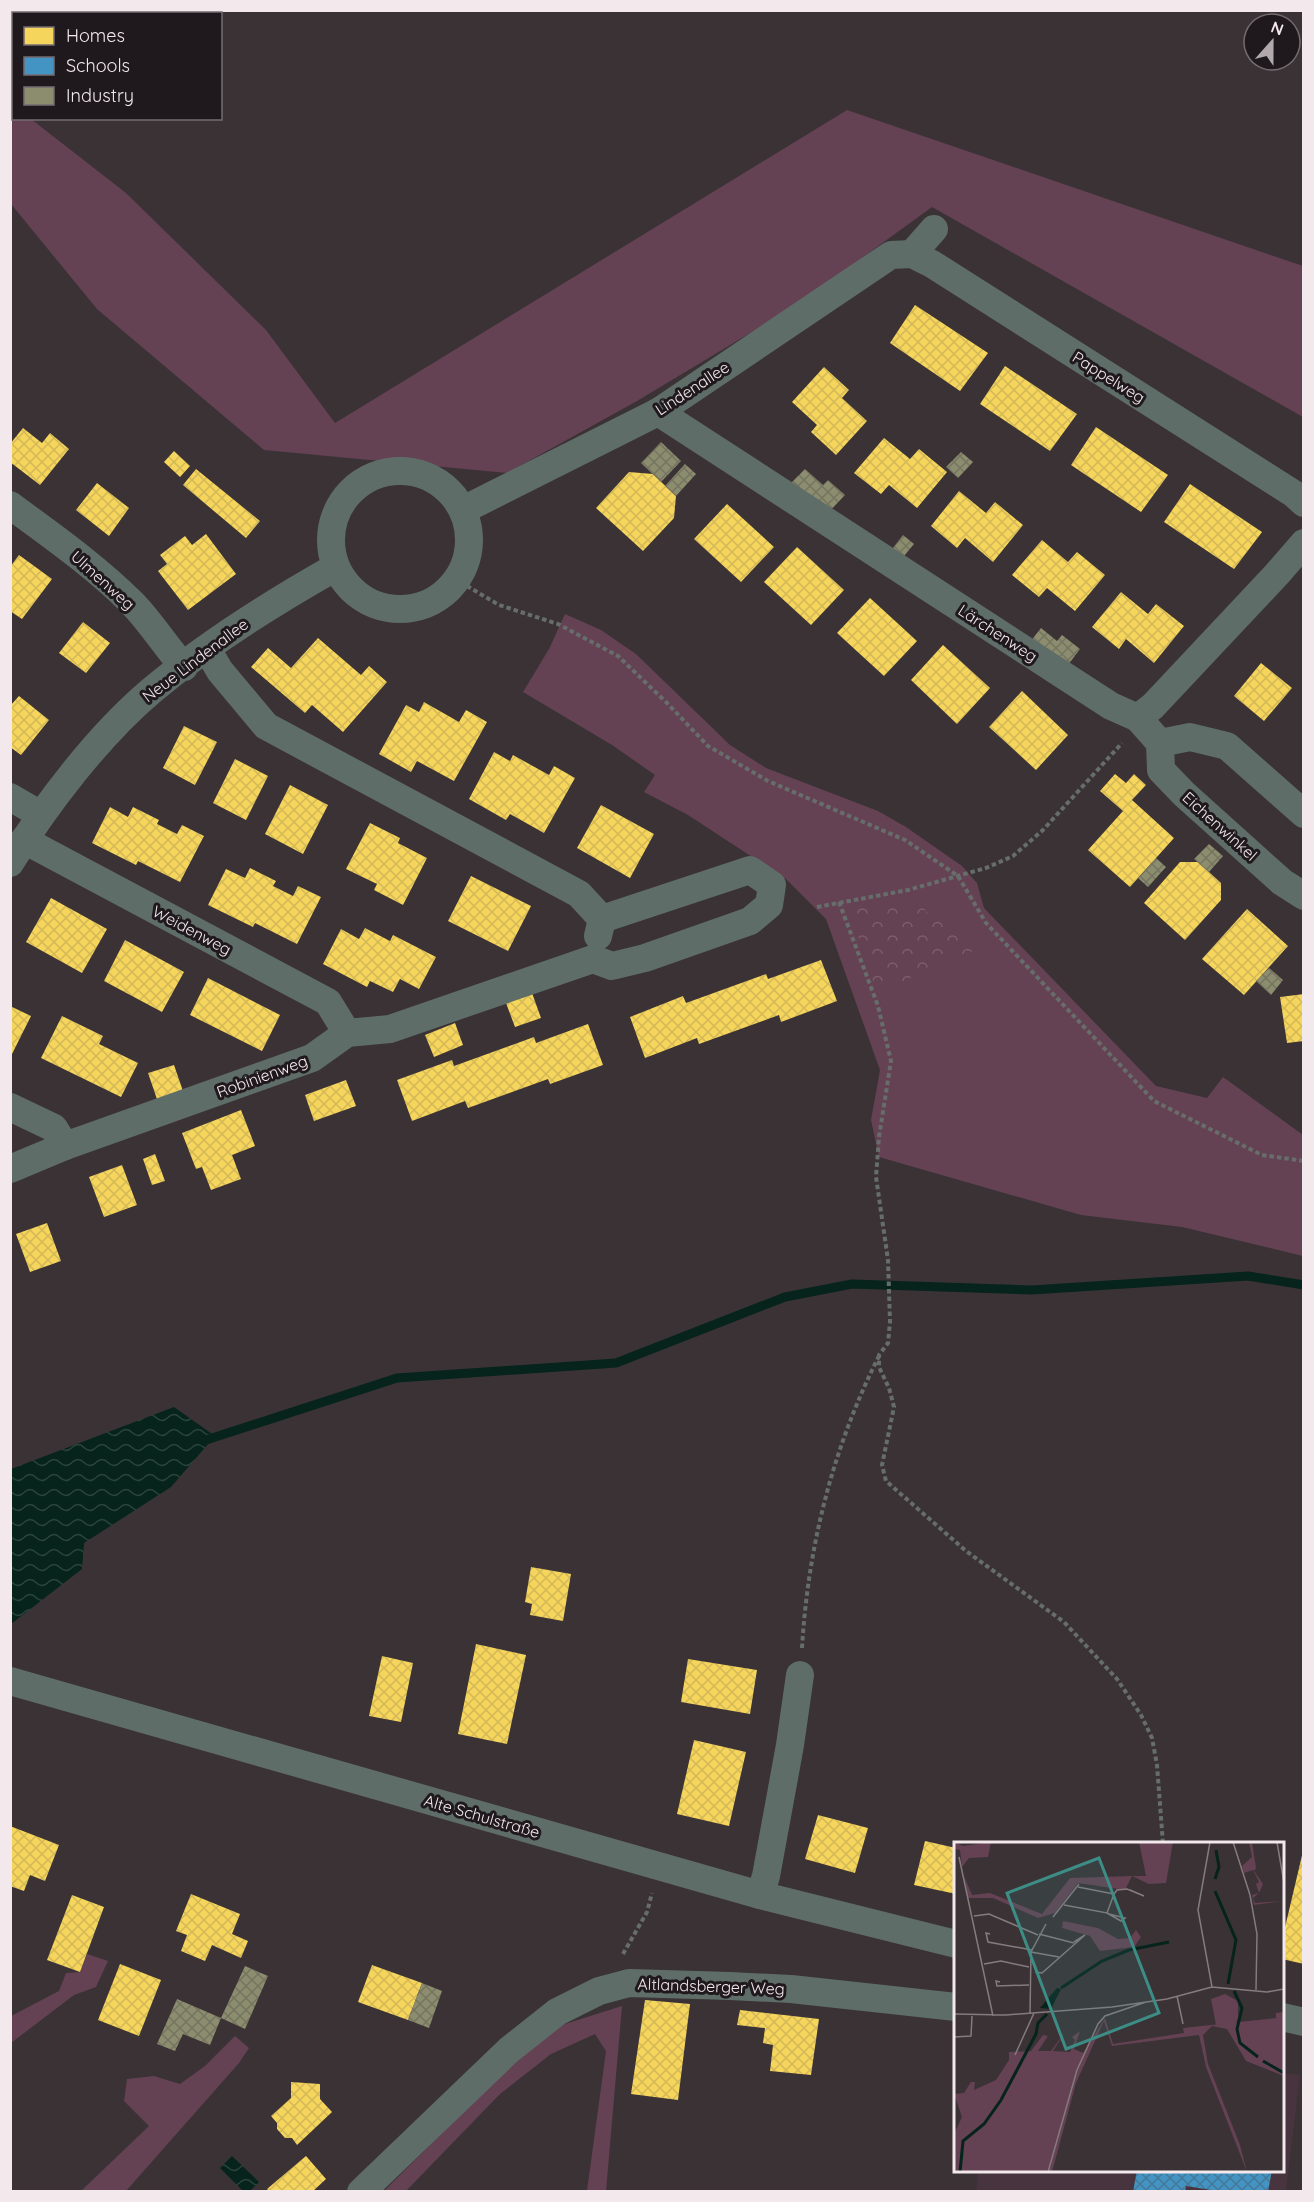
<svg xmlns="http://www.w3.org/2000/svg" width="1314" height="2202" font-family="Quicksand,sans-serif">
<defs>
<pattern id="park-crowns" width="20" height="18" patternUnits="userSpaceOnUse" patternTransform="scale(1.5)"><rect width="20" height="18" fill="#644253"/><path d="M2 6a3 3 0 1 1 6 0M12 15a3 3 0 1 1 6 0" fill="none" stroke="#7b5d6c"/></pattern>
<pattern id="water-waves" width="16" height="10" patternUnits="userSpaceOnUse" patternTransform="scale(1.5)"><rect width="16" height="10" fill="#06231c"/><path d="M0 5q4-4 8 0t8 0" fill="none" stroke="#2b433d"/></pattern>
<pattern id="homes-cross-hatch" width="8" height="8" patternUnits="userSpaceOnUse" patternTransform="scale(1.5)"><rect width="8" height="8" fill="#f6d55c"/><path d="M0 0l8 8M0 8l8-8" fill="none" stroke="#d3b858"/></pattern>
<pattern id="schools-cross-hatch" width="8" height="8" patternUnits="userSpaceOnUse" patternTransform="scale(1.5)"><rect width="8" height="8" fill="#4393c3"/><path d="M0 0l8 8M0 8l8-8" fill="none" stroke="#457898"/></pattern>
<pattern id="industry-cross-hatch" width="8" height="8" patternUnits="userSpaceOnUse" patternTransform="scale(1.5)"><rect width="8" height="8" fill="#8c8c6e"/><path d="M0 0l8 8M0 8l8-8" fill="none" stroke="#757460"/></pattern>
</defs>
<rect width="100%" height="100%" fill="#3a3235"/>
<path fill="#47343e" d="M1283,2073L1300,2075L1286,2191L976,2192L978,2171L1282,2170Z"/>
<g fill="#644253">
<path d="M10,102L13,104L14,118L31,119L126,193L266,330L335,423L847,110L1303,266V417L932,207L797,305L637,401L507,473L264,450L97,309L11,204Z"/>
<path d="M565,614L601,630L636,654L730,745L766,768L878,811L906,827L962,866L977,883L984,908L1156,1086L1207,1098L1223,1077L1303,1135V1256L1182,1227L1081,1215L879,1157L871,1120L880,1070L826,919L786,879L688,815L644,792L655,775L612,745L523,692L549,649Z"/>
<path d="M87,1954L108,1961L96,1987L74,1995L11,2043V2016L59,1991L66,1973L80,1972Z"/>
<path d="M622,2006L606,2191H587L606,2051L595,2034L551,2054L500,2094L406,2191L383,2192L546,2030Z"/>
<path d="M235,2036L249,2048L239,2063L126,2191H81L149,2126L124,2101L127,2079L154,2076L180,2084L205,2066Z"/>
</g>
<path fill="url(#park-crowns)" d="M917,899L931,918L960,924L978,949L877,992L848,907Z"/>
<g fill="url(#water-waves)">
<path d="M174,1407L215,1436L171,1487L84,1543L82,1569L11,1624V1469Z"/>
<path d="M232,2156L259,2182L250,2191H243L220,2168Z"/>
</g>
<g fill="url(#homes-cross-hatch)">
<path d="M915,305L988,353L960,391L890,343Z"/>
<path d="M1005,366L1077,414L1050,451L980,404Z"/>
<path d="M824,367L849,390L842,398L867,421L836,455L811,432L817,425L792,402Z"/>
<path d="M1096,427L1168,475L1141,512L1071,465Z"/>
<path d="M23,428L42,443L50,433L69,449L40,485L10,462V444Z"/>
<path d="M884,438L910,459L919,449L947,472L917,508L889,485L881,494L854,473Z"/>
<path d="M174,451L190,466L180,477L164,462Z"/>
<path d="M196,469L260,521L246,538L183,485Z"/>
<path d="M629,472L653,474L676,496L674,518L643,551L596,508Z"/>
<path d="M97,483L129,508L109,536L76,510Z"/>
<path d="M1190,484L1262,532L1234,569L1164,522Z"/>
<path d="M959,491L986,513L995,502L1023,525L993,562L965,538L957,548L931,526Z"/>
<path d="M727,504L774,547L741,582L694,539Z"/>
<path d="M206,534L236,574L188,610L158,571L167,564L160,555L185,536L192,545Z"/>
<path d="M1042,540L1068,562L1077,552L1105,575L1075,611L1047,588L1039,597L1012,575Z"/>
<path d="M797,547L844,590L811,625L764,582Z"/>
<path d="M19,555L52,579L22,619L10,611V567Z"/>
<path d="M1121,592L1148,614L1156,604L1184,626L1154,663L1126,639L1119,649L1092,627Z"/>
<path d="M870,598L917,641L884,676L837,633Z"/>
<path d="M83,622L110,643L86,673L59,653Z"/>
<path d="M318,638L361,675L369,666L387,682L343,732L312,705L305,713L251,667L268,648L291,668Z"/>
<path d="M943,645L990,688L957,724L911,680Z"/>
<path d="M1261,663L1292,688L1264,721L1234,696Z"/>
<path d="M1022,691L1068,735L1036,770L989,727Z"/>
<path d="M19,696L49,720L21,755L10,747V706Z"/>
<path d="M424,702L459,722L466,710L487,722L454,781L417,761L411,772L379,754L406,705L419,712Z"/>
<path d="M184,726L217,742L195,785L163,768Z"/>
<path d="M494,752L510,761L513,755L549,775L554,766L575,778L544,833L510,814L506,820L469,799Z"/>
<path d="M235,759L268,776L246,820L213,803Z"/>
<path d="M1115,774L1126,783L1134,774L1146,785L1132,800L1174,838L1130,887L1088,850L1123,811L1100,791Z"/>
<path d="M290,785L328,805L303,854L265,834Z"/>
<path d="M601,805L654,834L630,878L577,848Z"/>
<path d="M110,807L128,817L133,807L159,820L157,824L177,834L182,825L204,836L180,882L138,861L136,865L92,843Z"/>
<path d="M370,823L400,838L398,843L427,858L403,905L374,890L377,884L346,869Z"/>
<path d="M1180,862H1198L1221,883V900L1185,940L1144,903Z"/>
<path d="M250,868L276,881L273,886L293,896L298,886L321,897L297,944L255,923L253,927L208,905L226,869L245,878Z"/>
<path d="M471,876L531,906L508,951L448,921Z"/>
<path d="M51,898L107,929L82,973L26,942Z"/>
<path d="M1247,909L1288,946L1244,995L1202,959Z"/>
<path d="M365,928L390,941L393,935L436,957L419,989L400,979L393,992L370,981L367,987L323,964L341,929L359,939Z"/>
<path d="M125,940L184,972L162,1012L104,981Z"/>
<path d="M821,960L837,1001L781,1022L779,1015L699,1044L697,1038L645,1058L630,1017L683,996L686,1003L766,974L768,979Z"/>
<path d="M208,978L280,1015L262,1051L190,1015Z"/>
<path d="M532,993L541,1018L515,1027L506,1003Z"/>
<path d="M1304,994V1041L1287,1043L1280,997Z"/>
<path d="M10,1006L31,1016L10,1058Z"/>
<path d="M62,1016L103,1036L99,1044L138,1063L121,1097L41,1058Z"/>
<path d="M455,1023L463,1045L434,1057L425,1035Z"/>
<path d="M588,1024L603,1065L550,1084L548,1079L468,1108L465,1101L412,1121L397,1080L452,1060L454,1066L534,1037L536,1043Z"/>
<path d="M174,1065L184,1094L158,1102L148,1073Z"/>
<path d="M346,1080L356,1106L314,1121L305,1095Z"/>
<path d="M241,1110L255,1146L232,1155L241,1179L211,1190L202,1167L196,1169L182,1133Z"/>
<path d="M155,1154L165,1181L152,1185L143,1159Z"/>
<path d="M122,1165L137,1205L104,1217L89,1177Z"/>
<path d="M47,1223L61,1261L30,1272L16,1234Z"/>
<path d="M531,1567L571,1574L563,1621L530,1615L532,1604L525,1602Z"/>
<path d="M476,1644L526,1655L507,1744L458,1734Z"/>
<path d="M382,1656L413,1663L401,1722L369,1716Z"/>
<path d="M688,1659L757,1670L750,1714L681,1702Z"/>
<path d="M694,1740L746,1752L729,1826L677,1814Z"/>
<path d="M818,1815L868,1828L855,1873L805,1859Z"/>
<path d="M10,1826L59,1845L45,1881L30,1875L24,1891L10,1886Z"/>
<path d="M925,1841L956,1848V1894L914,1885Z"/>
<path d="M1304,1847V1964L1282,1959V1940Z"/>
<path d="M191,1894L240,1914L232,1934L248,1941L241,1958L212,1945L205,1961L181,1951L187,1935L176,1931Z"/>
<path d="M72,1895L104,1907L80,1972L47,1960Z"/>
<path d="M120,1964L161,1980L139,2036L98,2020Z"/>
<path d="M372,1965L422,1983L408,2020L358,2002Z"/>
<path d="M645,2000L690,2004L678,2100L631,2094Z"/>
<path d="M740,2010L819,2019L811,2075L770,2071L773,2045L763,2043L765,2028L737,2025Z"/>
<path d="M291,2082L320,2084V2099L332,2112L297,2145L292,2138H285L277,2129V2123L271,2116L291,2098Z"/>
<path d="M306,2156L326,2179L312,2192H270L267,2189Z"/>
</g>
<path fill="url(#schools-cross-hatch)" d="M1137,2170H1272L1268,2192H1211V2190L1186,2186L1185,2192H1133Z"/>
<g fill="url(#industry-cross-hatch)">
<path d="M661,442L681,461L661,482L641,463Z"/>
<path d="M961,452L973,462L958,478L946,467Z"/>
<path d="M685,464L696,474L676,496L665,486Z"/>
<path d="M805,469L823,485L828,480L845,495L827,514L790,484Z"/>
<path d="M903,535L914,544L899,562L889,553Z"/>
<path d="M1041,628L1057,641L1062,635L1080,649L1068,665L1030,642Z"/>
<path d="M1209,844L1223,856L1209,872L1194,859Z"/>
<path d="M1156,858L1166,867L1148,887L1138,878Z"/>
<path d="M1269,968L1283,980L1271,995L1256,981Z"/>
<path d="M245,1966L268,1976L245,2029L221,2018Z"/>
<path d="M422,1983L442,1991L429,2028L408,2020Z"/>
<path d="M177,1999L221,2018L210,2045L183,2034L175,2051L157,2044Z"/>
</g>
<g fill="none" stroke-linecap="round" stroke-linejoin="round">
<path stroke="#06231c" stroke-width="9" d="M203,1441L397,1378L616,1363L785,1297L852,1284L1032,1290L1248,1276L1304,1285"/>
<g stroke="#676d6b" stroke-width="4" stroke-dasharray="4.5 3" stroke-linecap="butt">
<path d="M467,586L499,605L558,624L618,656L667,703L708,746L768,781L905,840L958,876L986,923L1154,1101L1262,1155L1304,1161"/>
<path d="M839,902L878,1006L891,1061L879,1137L876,1177L888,1260L890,1322L888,1343L879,1355V1367L889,1388L894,1407L882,1465L886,1481L966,1551L1064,1622L1117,1679L1141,1715L1152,1738L1157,1765L1163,1844"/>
<path d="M817,907L908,890L986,868L1013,856L1043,830L1122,743"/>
<path d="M802,1648C808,1546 833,1447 879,1356"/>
<path d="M623,1954L647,1912L652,1893"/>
</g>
<g stroke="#5f6d68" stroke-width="28">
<path d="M912,254L934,229"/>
<path d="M658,412L1111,706L1138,718L1153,706L1277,574L1304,543"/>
<circle cx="400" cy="540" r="69"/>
<path d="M10,505C52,536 95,566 132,603C150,621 166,647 184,667"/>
<path d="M463,510L658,412L891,255L912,254L932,264L1294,494L1304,503"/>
<path d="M207,649L220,671L266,726L579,894L602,919L598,936"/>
<path d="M1138,718L1160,743L1161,770L1184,794L1282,882L1304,896"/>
<path d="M1160,743L1190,737L1227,746L1304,814"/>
<path d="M10,797L41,815"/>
<path d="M24,840L328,1002L347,1033"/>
<path d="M10,863C45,805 99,735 151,691C208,643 272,603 336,567"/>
<path d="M10,1107L54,1128L65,1146L312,1058L347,1033L390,1029L593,959L612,966L645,958L750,921L769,905L772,885L750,870L602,919"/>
<path d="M10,1169L65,1146"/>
<path d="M10,1681L760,1895L956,1944"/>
<path d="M760,1895L766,1876L790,1745L800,1675"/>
<path d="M1282,2017L1304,2022"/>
<path d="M361,2192L509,2050L557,2012L599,1991L629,1983L730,1986L791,1989L956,2007"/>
</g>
</g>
<g text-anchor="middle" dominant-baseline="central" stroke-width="6" stroke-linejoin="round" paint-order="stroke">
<g font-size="16" fill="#f3e9ed" stroke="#1f181c">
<text transform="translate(1109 377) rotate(32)">Pappelweg</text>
<text transform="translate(692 388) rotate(-33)">Lindenallee</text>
<text transform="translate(103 580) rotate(42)">Ulmenweg</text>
<text transform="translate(998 633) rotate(33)">Lärchenweg</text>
<text transform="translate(195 660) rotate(-37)">Neue Lindenallee</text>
<text transform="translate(1220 826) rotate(42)">Eichenwinkel</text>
<text transform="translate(192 930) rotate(28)">Weidenweg</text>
<text transform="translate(262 1076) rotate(-20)">Robinienweg</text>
<text transform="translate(482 1816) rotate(16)">Alte Schulstraße</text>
<text transform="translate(711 1986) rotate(2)">Altlandsberger Weg</text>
</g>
</g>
<g transform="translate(954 1842)">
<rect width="330" height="330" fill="#3a3235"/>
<path d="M0,0L9,4L37,0L34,15L15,16L8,25L6,8L0,7ZM185,0H219L212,41L195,42L178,34L171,48L124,41L101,71L84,76L39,56H14L10,34L18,53L36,51L88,72L116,36L178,34H192ZM295,0H298L302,26L300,29L309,42L305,51L299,56L301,61L330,59L300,63L298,53L305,51L302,42L305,40L299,28L290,31L288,24L298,15ZM109,79L144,86L164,97L176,96L182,88L187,95L180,105L146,109L136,94L108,86ZM330,170V234L292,219L273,187L258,184L249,193L254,222L286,303L293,330L252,225L245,193L158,204L150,179L122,241L98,330H0V292L8,275L0,252L10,251L17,240H21L20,248L42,238L55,218V210L77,209L89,193L94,194L84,209H97L113,187L99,209L116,210L121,198L118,195L126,189L120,207L129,211L151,176L159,202L230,191L229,186L322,176V171Z" fill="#644253"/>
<path d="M271,152L284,159V176L282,181L262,183L257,157Z" fill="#644253"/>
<path d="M103,146L107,147L97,167L86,166Z" fill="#06231c"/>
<path fill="none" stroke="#06231c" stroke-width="3" d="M261,37L265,25L262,8M261,49L282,98L274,142M107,146L148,119L175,108L215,100M280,149L288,166L283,187L286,201L304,215M309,219L330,231M6,330L9,299L30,282L47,258L82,192L84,181L93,172"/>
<path fill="none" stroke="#847b7f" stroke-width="1.5" d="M256,0L244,68L258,145L313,150L330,147M279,0L296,53L303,92L302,148M323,0L330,41M5,15L39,174M124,45L160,52M160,52L163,48L173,47L190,54L176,48M110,63L153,71L160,52M153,71L167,79L171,76L155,72M20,74L35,72L84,93M99,75L125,42M36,92L32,91L34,100L78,108M85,92L120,101M77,110L105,115M30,122L47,119L75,125M81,130L88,131L131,93L120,100M46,140L42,139L43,144L75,143M223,154L229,182M0,172L52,173L158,165L213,157L258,145M76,172L77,110L92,82M0,195L17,194L18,174M61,213L80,171M94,330L123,228L144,182L151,174L192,160"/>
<path fill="#3d8d87" fill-opacity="0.15" stroke="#3d8d87" stroke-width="3" d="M145,16L205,171L112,207L53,51Z"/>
<rect width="330" height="330" fill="none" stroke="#f3e9ed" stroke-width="3"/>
</g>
<rect width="1314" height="2202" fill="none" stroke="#f3e9ed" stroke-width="24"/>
<rect x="12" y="12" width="210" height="108" fill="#1f181c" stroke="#746c70" stroke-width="1.5"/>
<rect x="24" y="27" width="30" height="18" fill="#f6d55c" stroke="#746c70" stroke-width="1.5"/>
<text x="66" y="42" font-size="18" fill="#f3e9ed">Homes</text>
<rect x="24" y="57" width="30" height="18" fill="#4393c3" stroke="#746c70" stroke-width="1.5"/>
<text x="66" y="72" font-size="18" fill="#f3e9ed">Schools</text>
<rect x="24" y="87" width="30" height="18" fill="#8c8c6e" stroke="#746c70" stroke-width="1.5"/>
<text x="66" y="102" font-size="18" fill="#f3e9ed">Industry</text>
<g transform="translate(1272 42) rotate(21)"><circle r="28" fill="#1f181c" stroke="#746c70" stroke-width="1.5"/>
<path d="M0-4.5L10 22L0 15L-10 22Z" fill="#b2a9ad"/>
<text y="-9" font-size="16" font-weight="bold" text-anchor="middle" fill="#f3e9ed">N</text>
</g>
</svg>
